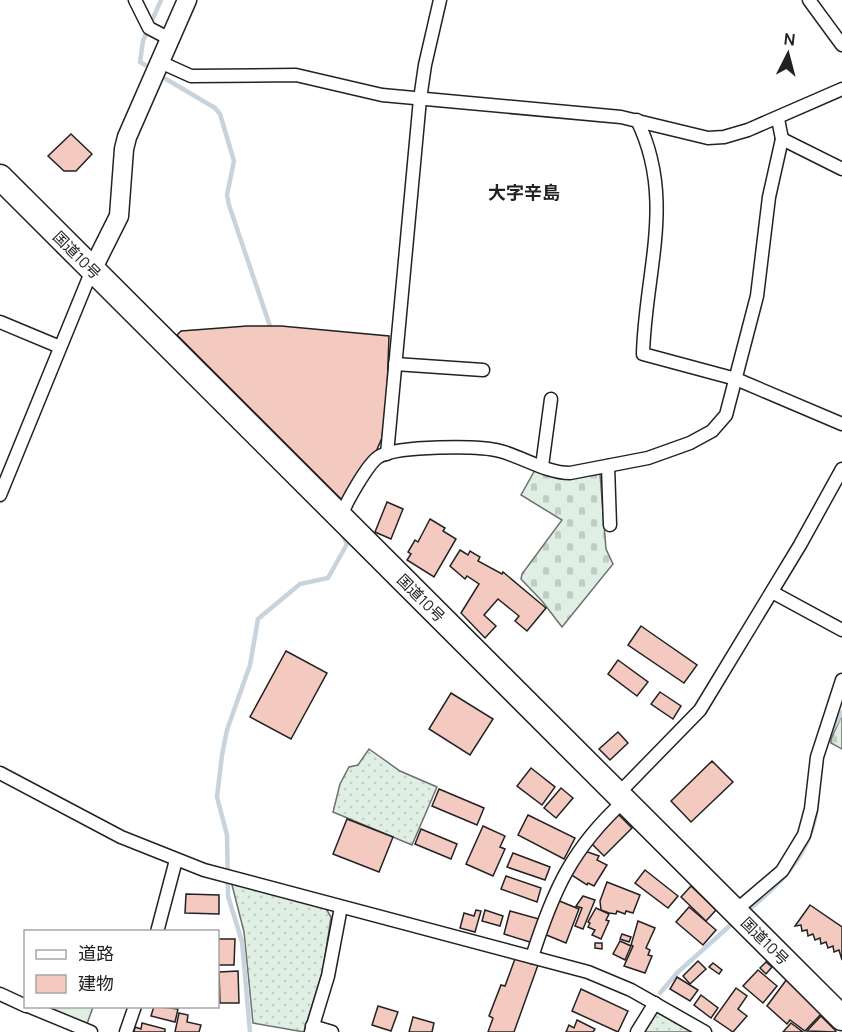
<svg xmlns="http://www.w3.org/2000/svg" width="842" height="1032" font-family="Manrope,'Noto Sans JP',sans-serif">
<defs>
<pattern id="grass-dots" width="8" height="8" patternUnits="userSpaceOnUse" patternTransform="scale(1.5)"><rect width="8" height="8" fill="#e0efe3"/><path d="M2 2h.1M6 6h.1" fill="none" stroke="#c0cdc2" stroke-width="1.8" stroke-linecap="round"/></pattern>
<pattern id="cemetery-stones" width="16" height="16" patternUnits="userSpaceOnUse" patternTransform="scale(1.5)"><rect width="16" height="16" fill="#e0efe3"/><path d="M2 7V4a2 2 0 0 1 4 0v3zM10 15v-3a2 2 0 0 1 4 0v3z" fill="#c0cdc2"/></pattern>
</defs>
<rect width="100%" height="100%" fill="#fff"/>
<g fill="url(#grass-dots)" stroke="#6f6f6f" stroke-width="1.5">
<path d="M369,749L400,771L437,787L412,845L333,812L340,784L349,767L358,765Z"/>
<path d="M231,881L325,907L331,917L323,970L304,1032L253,1023L244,932Z"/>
<path d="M651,1009L692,1032H640Z"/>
</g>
<g fill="url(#cemetery-stones)" stroke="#6f6f6f" stroke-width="1.5">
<path d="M535,470L581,477L600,474L606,549L613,564L562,627L542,601L521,579L522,574L562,520L521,495Z"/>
<path d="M842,715V749L831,743V739Z"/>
</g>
<path fill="#e0efe3" stroke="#6f6f6f" stroke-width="1.5" d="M41,1007H93L87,1024Z"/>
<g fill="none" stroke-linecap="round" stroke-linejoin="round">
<g stroke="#c7d3dd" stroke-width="4.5">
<path d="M145,65L140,62L143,41L161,0"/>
<path d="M166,79L215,108L220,114L234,161L227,195L229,205L272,332"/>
<path d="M831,732L842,712"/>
<path d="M747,911C787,879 817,846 818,793"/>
<path d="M660,993L678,972L734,922"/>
<path d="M250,1032L242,942L228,896L227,835L217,797L222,755L227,730L250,665L258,619L300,584L328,578L347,544L341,532"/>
</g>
</g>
<g fill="#f3c9c0" stroke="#222" stroke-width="1.5">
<path d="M71,134L92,154L76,171H64L48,156Z"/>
<path d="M247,326H281L389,336L387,393L382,438L374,456L342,500L177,335L181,331Z"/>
<path d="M387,502L403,509L391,539L375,532Z"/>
<path d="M430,519L445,528L443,531L456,539L434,577L407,560L411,554L408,552L415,540L418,542Z"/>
<path d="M460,550L468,555L470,551L480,557L478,561L502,574L503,572L546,608L527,631L515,621L519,616L498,599L484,615L496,626L485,638L461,613L479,584L467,576L465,579L450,566Z"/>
<path d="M641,626L697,665L684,683L628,645Z"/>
<path d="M286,651L327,673L291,739L250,717Z"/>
<path d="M618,660L648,682L637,696L608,674Z"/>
<path d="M660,692L681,706L673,719L651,704Z"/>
<path d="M451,693L493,719L470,755L429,729Z"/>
<path d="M618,732L628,743L610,760L599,749Z"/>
<path d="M712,761L733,782L691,822L671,801Z"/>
<path d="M531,768L555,787L542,805L517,786Z"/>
<path d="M561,788L573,798L556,818L544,808Z"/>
<path d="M439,789L484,808L477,825L432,806Z"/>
<path d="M618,814L632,828L604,856L590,842Z"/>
<path d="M528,815L575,838L564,859L518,835Z"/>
<path d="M347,819L393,837L379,872L333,854Z"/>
<path d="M483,826L505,836L500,847L505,849L493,876L466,864Z"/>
<path d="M421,829L457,844L451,859L415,844Z"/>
<path d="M582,850L599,856L597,860L607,865L594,886L588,883L587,885L570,874Z"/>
<path d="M513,853L550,867L545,880L507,867Z"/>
<path d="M645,870L678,896L668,908L635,883Z"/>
<path d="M506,876L541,888L537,902L501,889Z"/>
<path d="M607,882L640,895L633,913L626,911L625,914L617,911L616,914L609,913L601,910L600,901Z"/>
<path d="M691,886L716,910L706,921L681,897Z"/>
<path d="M186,894L219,895V914L185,913Z"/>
<path d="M583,896L595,900L583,929L575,926L582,908L576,906Z"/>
<path d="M557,900L579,909L566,943L544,934Z"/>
<path d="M810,905L842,927V960L839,950L834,952L833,946L828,948L826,942L821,944L820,938L815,940L813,934L808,936L807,930L802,931L801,925L795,926Z"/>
<path d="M689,907L716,930L703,945L676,922Z"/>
<path d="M596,908L609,914L606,920L609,921L601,939L592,935L595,930L588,927L590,923L588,922Z"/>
<path d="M476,910L481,911L475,932L460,928L464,913L474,916Z"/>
<path d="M485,910L503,916L500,926L482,921Z"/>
<path d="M510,911L539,919L533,943L504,934Z"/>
<path d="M638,921L655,928L646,948L650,950L648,955L652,956L645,973L624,966L633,946L631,945Z"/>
<path d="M622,934L631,937L629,942L620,939Z"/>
<path d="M218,939H235L234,965H218Z"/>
<path d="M620,941L631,946L625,960L613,954Z"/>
<path d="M595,943H602V949L595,948Z"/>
<path d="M516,956L538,965L514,1032H488L493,1018L489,1016L501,985L505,986Z"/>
<path d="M698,961L706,969L690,984L683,976Z"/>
<path d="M766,962L772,967L766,974L760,968Z"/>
<path d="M713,963L722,970L719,974L709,967Z"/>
<path d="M758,970L777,986L763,1003L743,986Z"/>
<path d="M238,971L239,1003H220L219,972Z"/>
<path d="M677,977L698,990L690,1001L670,989Z"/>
<path d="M787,979L821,1014L805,1031L790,1020L787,1024L767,1006Z"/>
<path d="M736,988L747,996L738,1009L747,1016L733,1032L714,1019Z"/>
<path d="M581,989L628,1011L618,1032L572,1011Z"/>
<path d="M701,995L718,1008L711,1018L694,1005Z"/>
<path d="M154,1006L178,1009L175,1022L151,1016Z"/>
<path d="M378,1006L398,1012L391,1031L372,1025Z"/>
<path d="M179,1013L188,1015L187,1022L201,1025L199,1032H175Z"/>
<path d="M821,1016L836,1031L835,1032L807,1031Z"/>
<path d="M413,1017L434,1023L432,1032H409Z"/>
<path d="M577,1020L595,1029L593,1032H566L569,1025L574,1028Z"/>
<path d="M142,1023L165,1029V1032H134L135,1027L141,1029Z"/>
<path d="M791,1023L803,1032H783Z"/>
</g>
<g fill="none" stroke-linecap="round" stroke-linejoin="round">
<g stroke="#222" stroke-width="15">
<g id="street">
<path d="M135,0L149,28L170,39"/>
<path d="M809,0L842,45"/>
<path d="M160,62L191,76L296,75L382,95L621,117L708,138L724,137L748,130L842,89"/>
<path d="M637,120C676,199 645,272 643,354L736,379L842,424"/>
<path d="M782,139L842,169"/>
<path d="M0,322L60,347"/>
<path d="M395,364L483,370"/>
<path d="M387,454L420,99L425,65L440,0"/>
<path d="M542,466L551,399"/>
<path d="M608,466L610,525"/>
<path d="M0,495L92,270"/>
<path d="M341,518C343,507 369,461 380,456C399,446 478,445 500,451C523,457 546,473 570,473L648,458L690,443L712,431L726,415L757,296L769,197L782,139L778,119"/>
<path d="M772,592L842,630"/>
<path d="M0,773L121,837L204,870L588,972L631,990L705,1032"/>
<path d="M618,794L700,710L800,545L842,469"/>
<path d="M735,911L782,871L804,835L811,809L817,757L842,680"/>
<path d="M157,932L176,860"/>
<path d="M532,957C553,891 572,848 624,801"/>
<path d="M0,994L26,1006"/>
<path d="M28,1006L91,1032"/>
<path d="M312,1026L332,1032"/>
<path d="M126,1032L135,1006"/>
<path d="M311,1032L328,976L341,907"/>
<path d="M637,1032L655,1003"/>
</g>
</g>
<g stroke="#222" stroke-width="21">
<path id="secondary" d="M92,270L119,216L124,149L127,137L187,0"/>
</g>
<g stroke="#222" stroke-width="27">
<path id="highway" d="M0,177L842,1018"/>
</g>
<use href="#street" stroke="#fff" stroke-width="12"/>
<use href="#secondary" stroke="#fff" stroke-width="18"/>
<use href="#highway" stroke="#fff" stroke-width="24"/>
</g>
<g text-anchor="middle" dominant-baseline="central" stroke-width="4.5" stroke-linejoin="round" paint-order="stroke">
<g font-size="15" fill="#222" stroke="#fff">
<text transform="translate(77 255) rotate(45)">国道10号</text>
<text transform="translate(421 598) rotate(45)">国道10号</text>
<text transform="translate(765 941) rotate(45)">国道10号</text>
</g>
<g font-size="18" font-weight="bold" fill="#222" stroke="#fff">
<text x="524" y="192">大字辛島</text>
</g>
</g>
<rect x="24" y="930" width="195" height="78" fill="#ffffff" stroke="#a7a7a7" stroke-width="1.5"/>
<rect x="36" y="950" width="30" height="9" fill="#ffffff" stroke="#a7a7a7" stroke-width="1.5"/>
<text x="78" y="960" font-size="18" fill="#222222">道路</text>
<rect x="36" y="975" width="30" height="18" fill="#f3c9c0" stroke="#a7a7a7" stroke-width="1.5"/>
<text x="78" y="990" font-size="18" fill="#222222">建物</text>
<g transform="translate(788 54) rotate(6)" stroke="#ffffff" stroke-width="4.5" paint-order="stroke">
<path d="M0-4.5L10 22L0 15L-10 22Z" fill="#222222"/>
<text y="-9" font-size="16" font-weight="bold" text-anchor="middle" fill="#222222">N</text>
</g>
</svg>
